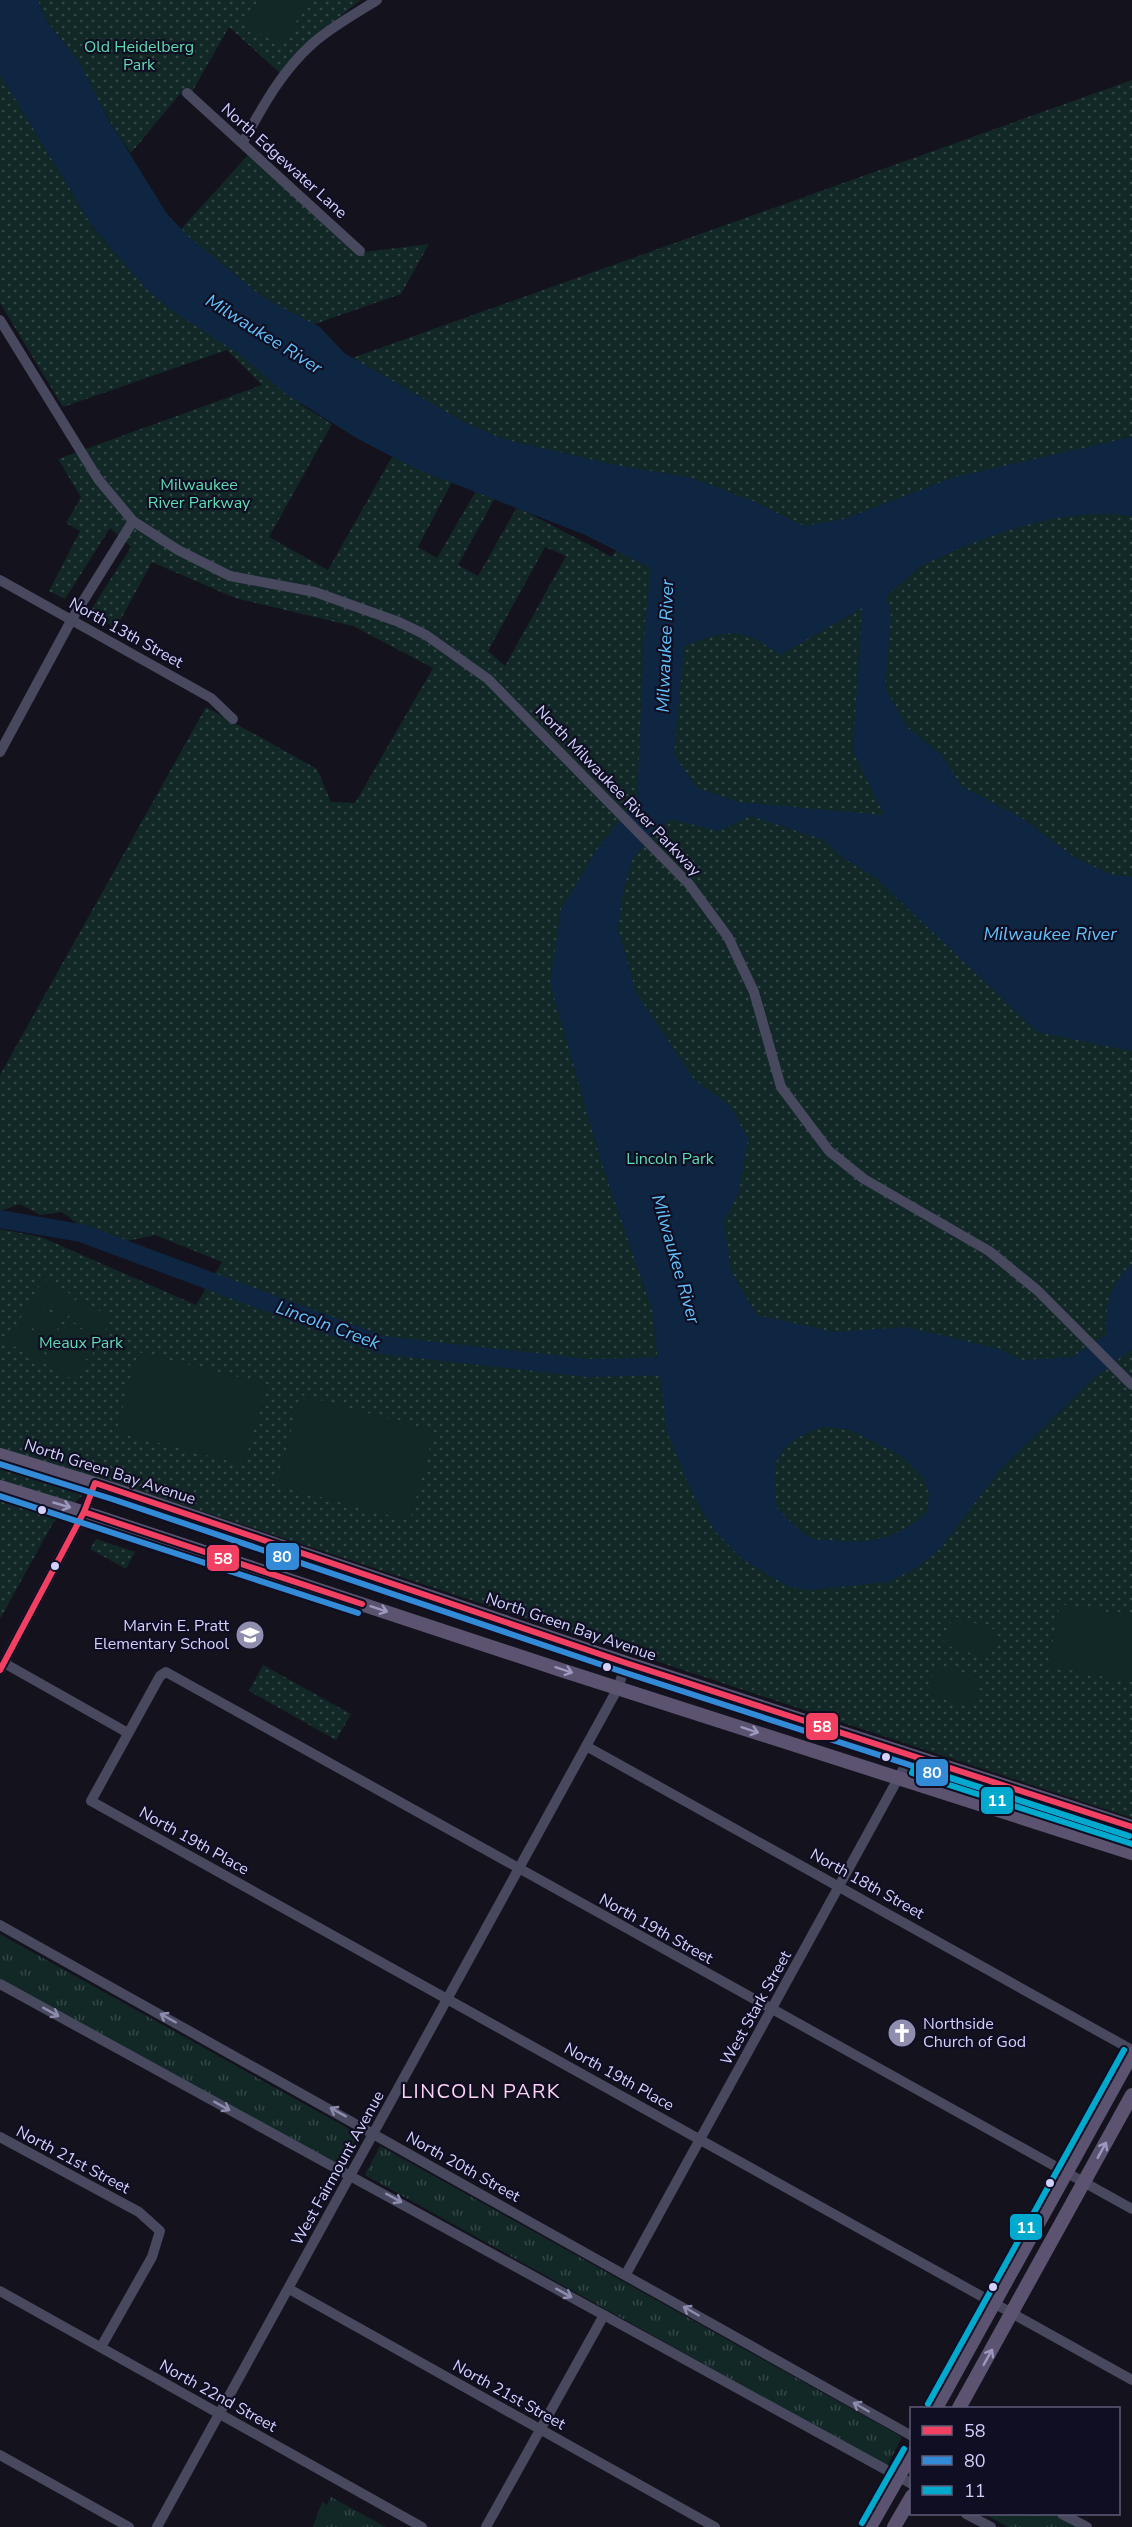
<svg xmlns="http://www.w3.org/2000/svg" width="1132" height="2527" font-family="'Nunito Sans',sans-serif">
<defs>
<pattern id="grass-tufts" width="24" height="20" patternUnits="userSpaceOnUse" patternTransform="scale(1.5)"><rect width="24" height="20" fill="#122827"/><path d="M3 7l-1-3M5 7V3M7 7l1-3M15 17l-1-3M17 17v-4M19 17l1-3" fill="none" stroke="#344647"/></pattern>
<pattern id="park-dots" width="8" height="8" patternUnits="userSpaceOnUse" patternTransform="scale(1.5)"><rect width="8" height="8" fill="#122827"/><path d="M2 2h.1M6 6h.1" fill="none" stroke="#344647" stroke-width="1.8" stroke-linecap="round"/></pattern>
</defs>
<rect width="100%" height="100%" fill="#14121d"/>
<g fill="url(#grass-tufts)">
<path d="M0,1934L358,2134L340,2168L0,1979Z"/>
<path d="M380,2146L902,2437L887,2466L365,2175Z"/>
<path d="M331,2497L386,2527H313L322,2502L327,2505Z"/>
<path d="M984,2514H1053L1077,2527H1008Z"/>
</g>
<g fill="url(#park-dots)" fill-rule="evenodd">
<path d="M38,0H361L305,44L280,73L229,27L188,99L180,94L131,153C103,117 89,75 61,39C52,28 40,15 38,0Z"/>
<path d="M0,72L92,226L118,256L167,214L181,229L249,154L356,253L429,244L401,294L306,327L300,404L332,424L269,537L328,570L392,457L452,482L418,547L437,558L476,491L495,498L458,565L478,576L517,507L612,557L618,547L341,362L1132,80V1818L101,1478L53,1523L0,1619V1229L41,1237L196,1305L222,1262L155,1235L122,1242L78,1224L62,1212L41,1215L20,1204L0,1211V1075L206,707L317,769L331,802L355,803L433,668L353,626L235,598L152,562L116,628L89,613L131,547L110,528L65,599L49,591L80,531L66,523L81,497L58,459L262,385L227,350L63,407L0,303ZM545,547L566,556L505,666L488,651Z"/>
<path d="M96,1539L135,1552L126,1569L90,1549Z"/>
<path d="M263,1665L351,1714L336,1740L249,1691Z"/>
</g>
<g fill="#122827">
<path d="M258,0H308L283,46L245,25Z"/>
<path d="M43,1279L76,1297L65,1317L32,1299Z"/>
<path d="M79,1299L112,1318L101,1338L68,1319Z"/>
<path d="M30,1301L63,1319L52,1339L19,1321Z"/>
<path d="M67,1321L100,1340L89,1360L56,1341Z"/>
<path d="M18,1322L51,1341L40,1361L7,1342Z"/>
<path d="M55,1343L88,1362L77,1382L44,1363Z"/>
<path d="M138,1352L267,1384L244,1465L116,1432Z"/>
<path d="M301,1395L434,1431L410,1521L276,1485Z"/>
<path d="M1060,1604L1132,1616V1682L1048,1666Z"/>
<path d="M953,1616L999,1631L989,1659L943,1644Z"/>
<path d="M936,1665L982,1680L973,1708L927,1693Z"/>
</g>
<path fill="#0f2642" fill-rule="evenodd" d="M0,0H38L48,23L79,62L107,117L167,214L190,238L264,298L320,327L344,353L464,422L503,439L616,465L692,478L753,501L804,526L844,519L955,477L1132,437V516C1049,504 957,547 885,584L891,617L885,688L908,728L942,755L961,786L1022,818L1077,859L1113,875L1132,877V1051L1037,1032L876,878L840,856L824,840L751,816L718,831L670,819L633,858L623,891L618,929L636,992L694,1079L731,1107L748,1139L739,1192L724,1222L731,1271L757,1315L834,1332L906,1327L999,1349L1021,1360L1072,1357L1107,1334C1104,1308 1111,1282 1132,1264V1349L1095,1377L999,1471L940,1549L918,1567L888,1582L810,1590L790,1587L743,1560L714,1530L694,1497L667,1432L652,1310L600,1158L550,983L561,909L598,848L637,798L645,623L651,568L583,534L416,469L358,439L286,394L238,353L171,310L146,289L92,226L0,74ZM862,608L853,751L884,815L738,802L697,788L674,755L684,646C729,629 740,626 780,655ZM822,1427L848,1429L900,1455L924,1479L929,1494L928,1511C901,1537 868,1546 831,1540C825,1540 817,1540 812,1538C799,1532 787,1518 777,1508C770,1459 775,1445 822,1427Z"/>
<g fill="none" stroke-linecap="round" stroke-linejoin="round">
<g stroke="#0f2642" stroke-width="18">
<path d="M868,600L910,564"/>
<path d="M0,1219L81,1233L382,1345L588,1368L683,1366"/>
</g>
<g stroke="#48485e" stroke-width="10">
<path d="M187,93L360,251"/>
<path d="M243,142C263,106 281,72 312,44C331,27 355,14 377,0"/>
<path d="M0,320L98,479L133,521L178,550L230,576L315,592L399,622L426,635L488,679L689,884L728,937L754,992L781,1087L829,1151L864,1179L989,1251L1037,1290L1132,1385"/>
<path d="M0,580L211,698L233,719"/>
<path d="M0,752L72,619L133,521"/>
<path d="M4,1663L128,1733"/>
<path d="M0,1670L84,1512L95,1483"/>
<path d="M586,1746L1132,2050"/>
<path d="M0,1925L912,2436"/>
<path d="M0,1984L912,2484"/>
<path d="M0,2137L139,2212L160,2231L152,2257L101,2347"/>
<path d="M1132,2209L166,1672L160,1676L91,1801L1132,2380"/>
<path d="M626,2274L911,1755"/>
<path d="M289,2289L715,2527"/>
<path d="M0,2291L422,2527"/>
<path d="M0,2455L129,2527"/>
<path d="M966,2514L991,2527"/>
<path d="M1062,2514L1087,2527"/>
<path d="M157,2527L618,1688L626,1663"/>
<path d="M486,2527L604,2315"/>
</g>
<g stroke="#5b5370" stroke-width="14">
<path d="M0,1455L115,1490L626,1663L1132,1827"/>
<path d="M0,1487L98,1517L558,1669L1132,1853"/>
<path d="M936,2408L1132,2054"/>
<path d="M959,2408L1132,2095"/>
<path d="M870,2527L912,2453"/>
<path d="M894,2527L912,2496"/>
</g>
<g stroke="#100e22" stroke-width="10">
<g id="bus-1">
<path d="M84,1512L362,1604"/>
<path d="M0,1670L84,1512L95,1483L626,1663L1132,1827"/>
</g>
</g>
<g stroke="#100e22" stroke-width="10">
<g id="bus-2">
<path d="M0,1464L112,1499L623,1672L1129,1836"/>
<path d="M0,1496L358,1613"/>
</g>
</g>
<g stroke="#100e22" stroke-width="10">
<g id="bus-3">
<path d="M1129,1836L915,1766L912,1773L1132,1844"/>
<path d="M928,2404L1124,2050"/>
<path d="M862,2523L904,2449"/>
</g>
</g>
<use href="#bus-1" stroke="#f24062" stroke-width="6"/>
<use href="#bus-2" stroke="#338bd7" stroke-width="6"/>
<use href="#bus-3" stroke="#00a9ce" stroke-width="6"/>
</g>
<defs><path id="oneway-shaft" d="M-6 0H5M1.5-3L5.5 0L1.5 3" fill="none" stroke-width="1.6" stroke-linecap="round" stroke-linejoin="round" transform="scale(1.5)"/></defs>
<g stroke="#9c98be">
<use href="#oneway-shaft" transform="translate(62 1505) rotate(16)"/>
<use href="#oneway-shaft" transform="translate(379 1609) rotate(18)"/>
<use href="#oneway-shaft" transform="translate(564 1670) rotate(18)"/>
<use href="#oneway-shaft" transform="translate(750 1730) rotate(18)"/>
<use href="#oneway-shaft" transform="translate(1102 2150) rotate(-61)"/>
<use href="#oneway-shaft" transform="translate(988 2357) rotate(-61)"/>
</g>
<g stroke="#8d8cae">
<use href="#oneway-shaft" transform="translate(51 2012) rotate(29)"/>
<use href="#oneway-shaft" transform="translate(168 2018) rotate(-151)"/>
<use href="#oneway-shaft" transform="translate(222 2106) rotate(29)"/>
<use href="#oneway-shaft" transform="translate(338 2112) rotate(-151)"/>
<use href="#oneway-shaft" transform="translate(394 2198) rotate(29)"/>
<use href="#oneway-shaft" transform="translate(564 2293) rotate(29)"/>
<use href="#oneway-shaft" transform="translate(691 2311) rotate(-150)"/>
<use href="#oneway-shaft" transform="translate(861 2407) rotate(-150)"/>
</g>
<defs>
<g id="school-disc" transform="scale(1.5)"><circle r="9.5" fill="#908eaf" stroke="#100e22"/><path d="M0-5L7-2L0 1L-7-2ZM-4 1L0 2.5L4 1V4Q0 6-4 4Z" fill="#fff"/></g>
<g id="church-disc" transform="scale(1.5)"><circle r="9.5" fill="#908eaf" stroke="#100e22"/><path d="M-1.2-6h2.4v3.5h3.3v2.4h-3.3V6h-2.4V-.1h-3.3v-2.4h3.3Z" fill="#fff"/></g>
</defs>
<g fill-rule="evenodd">
<use href="#school-disc" x="250" y="1635"/>
<use href="#church-disc" x="902" y="2033"/>
</g>
<g fill="#d2d1fe" stroke="#100e22" stroke-width="2">
<circle cx="42" cy="1510" r="5"/>
<circle cx="55" cy="1566" r="5"/>
<circle cx="607" cy="1667" r="5"/>
<circle cx="886" cy="1757" r="5"/>
<circle cx="1050" cy="2183" r="5"/>
<circle cx="993" cy="2287" r="5"/>
</g>
<g text-anchor="middle" dominant-baseline="central" stroke-width="4.5" stroke-linejoin="round" paint-order="stroke">
<g font-size="16" fill="#5fdcb1" stroke="#100e22">
<text x="139" y="47">Old Heidelberg<tspan x="139" dy="18">Park</tspan></text>
<text x="199" y="485">Milwaukee<tspan x="199" dy="18">River Parkway</tspan></text>
<text x="670" y="1159">Lincoln Park</text>
<text x="81" y="1343">Meaux Park</text>
</g>
<g font-size="16" fill="#d2d1fe" stroke="#100e22">
<text transform="translate(284 161) rotate(42)">North Edgewater Lane</text>
<text transform="translate(126 633) rotate(29)">North 13th Street</text>
<text transform="translate(618 791) rotate(46)">North Milwaukee River Parkway</text>
<text transform="translate(110 1472) rotate(18)">North Green Bay Avenue</text>
<text transform="translate(571 1627) rotate(19)">North Green Bay Avenue</text>
<text transform="translate(194 1841) rotate(29)">North 19th Place</text>
<text transform="translate(867 1884) rotate(29)">North 18th Street</text>
<text transform="translate(656 1929) rotate(29)">North 19th Street</text>
<text transform="translate(756 2008) rotate(-61)">West Stark Street</text>
<text transform="translate(619 2077) rotate(29)">North 19th Place</text>
<text transform="translate(73 2160) rotate(28)">North 21st Street</text>
<text transform="translate(463 2167) rotate(29)">North 20th Street</text>
<text transform="translate(338 2168) rotate(-61)">West Fairmount Avenue</text>
<text transform="translate(509 2395) rotate(29)">North 21st Street</text>
<text transform="translate(218 2396) rotate(29)">North 22nd Street</text>
</g>
<g font-size="16" fill="#d2d1fe" stroke="#100e22" text-anchor="end">
<text x="229" y="1626">Marvin E. Pratt<tspan x="229" dy="18">Elementary School</tspan></text>
<text x="923" y="2024" text-anchor="start">Northside<tspan x="923" dy="18">Church of God</tspan></text>
</g>
<g font-size="18" font-style="italic" fill="#62c2fb" stroke="#100e22">
<text transform="translate(264 334) rotate(32)">Milwaukee River</text>
<text transform="translate(665 646) rotate(-88)">Milwaukee River</text>
<text x="1050" y="934">Milwaukee River</text>
<text transform="translate(676 1259) rotate(74)">Milwaukee River</text>
<text transform="translate(328 1325) rotate(20)">Lincoln Creek</text>
</g>
<g font-size="20" letter-spacing="1.5" fill="#fed3f2" stroke="#100e22">
<text x="481" y="2091">LINCOLN PARK</text>
</g>
</g>
<g stroke="#100e22" stroke-width="2">
<rect x="265" y="1542" width="35" height="29" rx="6" fill="#338bd7"/>
<rect x="206" y="1544" width="34" height="28" rx="6" fill="#f24062"/>
<rect x="805" y="1712" width="34" height="29" rx="6" fill="#f24062"/>
<rect x="915" y="1758" width="34" height="29" rx="6" fill="#338bd7"/>
<rect x="980" y="1786" width="34" height="29" rx="6" fill="#00a9ce"/>
<rect x="1009" y="2213" width="34" height="28" rx="6" fill="#00a9ce"/>
</g>
<g font-size="16" text-anchor="middle" font-weight="bold" fill="#fff">
<text x="282" y="1562">80</text>
<text x="223" y="1564">58</text>
<text x="822" y="1732">58</text>
<text x="932" y="1778">80</text>
<text x="997" y="1806">11</text>
<text x="1026" y="2233">11</text>
</g>
<rect x="910" y="2407" width="210" height="108" fill="#100e22" stroke="#5e5c7a" stroke-width="1.5"/>
<rect x="922" y="2426" width="30" height="9" fill="#f24062" stroke="#5e5c7a" stroke-width="1.5"/>
<text x="964" y="2437" font-size="18" fill="#d2d1fe">58</text>
<rect x="922" y="2456" width="30" height="9" fill="#338bd7" stroke="#5e5c7a" stroke-width="1.5"/>
<text x="964" y="2467" font-size="18" fill="#d2d1fe">80</text>
<rect x="922" y="2486" width="30" height="9" fill="#00a9ce" stroke="#5e5c7a" stroke-width="1.5"/>
<text x="964" y="2497" font-size="18" fill="#d2d1fe">11</text>
</svg>
